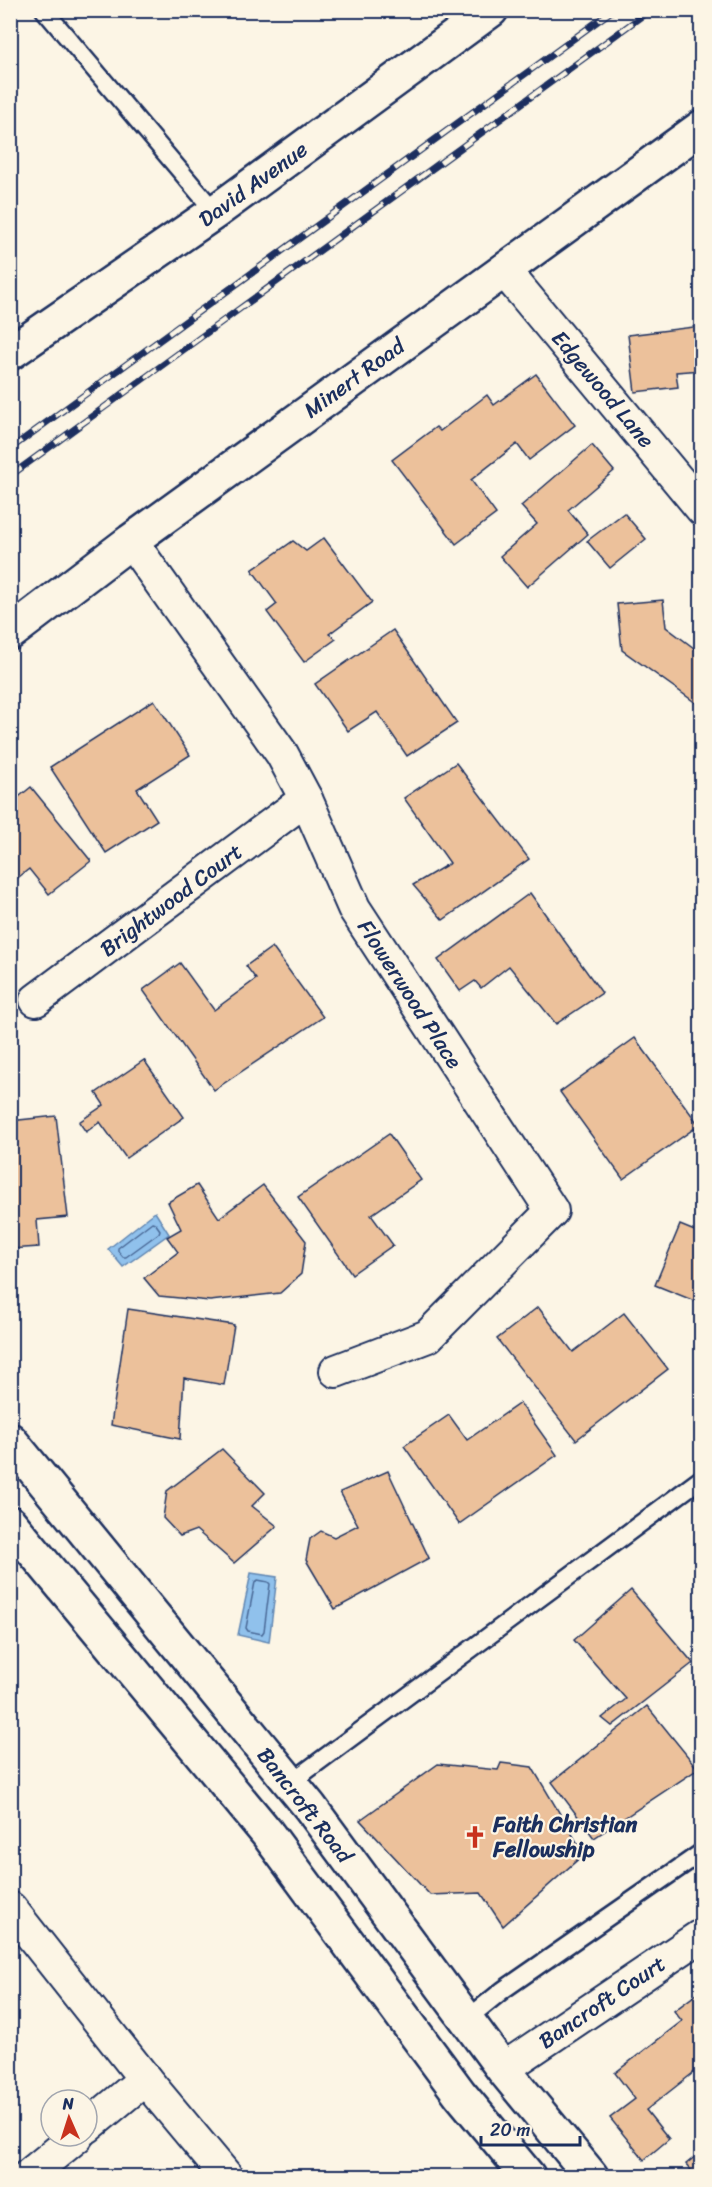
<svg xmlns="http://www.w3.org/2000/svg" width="712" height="2187" font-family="Sriracha,sans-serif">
<rect width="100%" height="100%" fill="#fcf5e5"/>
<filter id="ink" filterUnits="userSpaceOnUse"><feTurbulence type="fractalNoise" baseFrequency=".0167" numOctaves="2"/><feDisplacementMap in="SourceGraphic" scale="12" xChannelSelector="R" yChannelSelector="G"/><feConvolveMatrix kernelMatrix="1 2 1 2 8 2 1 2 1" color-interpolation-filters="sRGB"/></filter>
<g filter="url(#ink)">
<g fill="#90c1ec" stroke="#6187b3" stroke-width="1.5">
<path d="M155,1212L169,1234L123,1267L108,1249Z"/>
<path d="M251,1573L277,1577L269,1642L238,1635Z"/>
</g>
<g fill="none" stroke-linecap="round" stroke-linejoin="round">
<g stroke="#4a6997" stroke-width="1.5">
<path d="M152,1222L155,1223L160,1230L159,1233L126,1257H123L118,1251V1248Z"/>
<path d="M258,1580L268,1582L270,1584L264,1631L262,1634L248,1631L246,1628L255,1582Z"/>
</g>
</g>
<g fill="#ecc19b" stroke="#1b2f5e" stroke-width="1.5">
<path d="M702,326V370L676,372L678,387L635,392L628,335Z"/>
<path d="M536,374L575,425L529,460L517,444L471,480L496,514L456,544L392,460L436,427L440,431L487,395L494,405Z"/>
<path d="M592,445L614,471L568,510L588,534L527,587L500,556L537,524L521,506Z"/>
<path d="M624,513L646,539L610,568L587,541Z"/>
<path d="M324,538L372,602L329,634L336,639L304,662L267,612L277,604L252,570L293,541L306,551Z"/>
<path d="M663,600L666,627L702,654V702L696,703L622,650L617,604Z"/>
<path d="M393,630L457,723L407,756L377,712L348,731L315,684Z"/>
<path d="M154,700L190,755L137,789L157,820L106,853L50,767Z"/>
<path d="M456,763L529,859L443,920L413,885L450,863L404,798Z"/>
<path d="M31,787L91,861L49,894L29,869L10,884V804Z"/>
<path d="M530,893L602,993L556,1024L509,966L481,988L475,981L460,991L438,960Z"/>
<path d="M272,947L323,1017L214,1090L143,990L180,963L214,1010L256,979L246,966Z"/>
<path d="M635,1038L699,1125L623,1179L560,1092Z"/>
<path d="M144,1060L184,1117L126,1158L100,1122L86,1132L79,1122L104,1105L96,1093Z"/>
<path d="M56,1116L68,1217L37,1220L39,1247L10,1249V1121Z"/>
<path d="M389,1134L421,1180L371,1215L393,1245L352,1274L298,1197Z"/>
<path d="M197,1185L219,1218L263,1185L306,1241L301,1274L280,1293L210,1301L159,1296L144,1278L178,1252L167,1237L181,1229L168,1202Z"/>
<path d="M702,1221V1304L655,1285L680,1225L697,1232Z"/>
<path d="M538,1307L573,1352L624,1313L668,1369L576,1440L497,1339Z"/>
<path d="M128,1309L234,1325L224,1385L184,1378L180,1439L111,1425Z"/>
<path d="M520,1403L557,1455L459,1524L404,1446L449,1415L467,1440Z"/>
<path d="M222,1449L265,1493L252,1506L277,1526L234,1563L196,1530L180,1536L163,1518L167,1491Z"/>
<path d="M388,1471L429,1558L335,1609L306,1560L310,1539L321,1531L334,1537L358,1525L340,1492Z"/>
<path d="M631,1590L693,1663L612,1726L602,1718L626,1699L574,1640Z"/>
<path d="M647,1706L698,1769L594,1838L552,1782Z"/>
<path d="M501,1763L532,1767L584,1854L503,1926L481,1893L430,1895L360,1820L438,1764L498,1770Z"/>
<path d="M702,1990V2066L646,2110L669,2139L644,2160L610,2118L635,2099L615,2073L682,2021L674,2011Z"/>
<path d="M702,2151V2176H693L695,2175L686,2164Z"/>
</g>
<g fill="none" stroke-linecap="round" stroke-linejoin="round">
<g stroke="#1b2f5e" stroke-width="21">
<g id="service">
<path d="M44,10L215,212"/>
<path d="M290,1783L702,1478"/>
<path d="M467,2019L503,1990L702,1852"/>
</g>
</g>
<g stroke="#1b2f5e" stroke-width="36">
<g id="minor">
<path d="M504,270L702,509"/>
<path d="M131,541L282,754L306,799L354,908L552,1211L428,1336L336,1371"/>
<path d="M36,1000L306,799"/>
<path d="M10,1908L145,2079L226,2176"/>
<path d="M503,2069L702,1935"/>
<path d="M87,2127L145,2079"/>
<path d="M28,2176L77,2136"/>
</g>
</g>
<g stroke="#1b2f5e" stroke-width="38">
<g id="tertiary">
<path d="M10,353L215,212L491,10"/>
<path d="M10,633L131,541L702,127"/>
<path d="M10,1440L310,1807L503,2069L591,2176"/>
<path d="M10,1523L267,1833L460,2094L528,2176"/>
</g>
</g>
<use href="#service" stroke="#fcf5e5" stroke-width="16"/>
<use href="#minor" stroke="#fcf5e5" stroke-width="32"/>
<use href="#tertiary" stroke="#fcf5e5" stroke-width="33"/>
<g stroke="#1b2f5e" stroke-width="7">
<g id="rail">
<path d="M10,449L613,10"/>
<path d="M10,476L650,10"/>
</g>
</g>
<use href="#rail" stroke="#fcf5e5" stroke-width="4.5" stroke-dasharray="14" stroke-linecap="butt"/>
</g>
</g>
<defs>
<g id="church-bare" transform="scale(1.8)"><path d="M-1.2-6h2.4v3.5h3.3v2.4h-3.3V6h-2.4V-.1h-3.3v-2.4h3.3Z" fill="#c8321e" stroke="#fcf5e5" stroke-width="2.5" paint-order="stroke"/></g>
</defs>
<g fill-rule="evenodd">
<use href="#church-bare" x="475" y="1837"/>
</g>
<g text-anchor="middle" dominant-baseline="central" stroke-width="4.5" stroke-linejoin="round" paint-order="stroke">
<g font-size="22" fill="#1b2f5e" stroke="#fcf5e5">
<text transform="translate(253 184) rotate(-36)">David Avenue</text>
<text transform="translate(354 378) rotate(-36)">Minert Road</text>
<text transform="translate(603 389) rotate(50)">Edgewood Lane</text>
<text transform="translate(171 900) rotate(-37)">Brightwood Court</text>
<text transform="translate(410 994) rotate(57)">Flowerwood Place</text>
<text transform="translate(305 1805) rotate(52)">Bancroft Road</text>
<text transform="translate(602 2002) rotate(-34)">Bancroft Court</text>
</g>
<g font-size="22" font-weight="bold" fill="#1b2f5e" stroke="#fcf5e5" text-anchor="start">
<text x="493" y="1824">Faith Christian<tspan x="493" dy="25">Fellowship</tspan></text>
</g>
</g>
<rect width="712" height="2187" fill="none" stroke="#fcf5e5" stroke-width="36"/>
<rect x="18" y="18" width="676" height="2151" fill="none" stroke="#1b2f5e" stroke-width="2" filter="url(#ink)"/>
<g transform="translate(69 2118) rotate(357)"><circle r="28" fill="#fcf5e5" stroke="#a2a6af" stroke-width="1.5"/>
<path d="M0-4.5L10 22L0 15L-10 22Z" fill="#c8321e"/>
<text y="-9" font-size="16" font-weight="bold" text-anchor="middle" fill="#1b2f5e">N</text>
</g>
<path d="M481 2136v9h99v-9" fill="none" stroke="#1b2f5e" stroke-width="3"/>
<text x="490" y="2136" font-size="18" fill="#1b2f5e" stroke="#fcf5e5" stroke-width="4.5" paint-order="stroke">20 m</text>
</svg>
